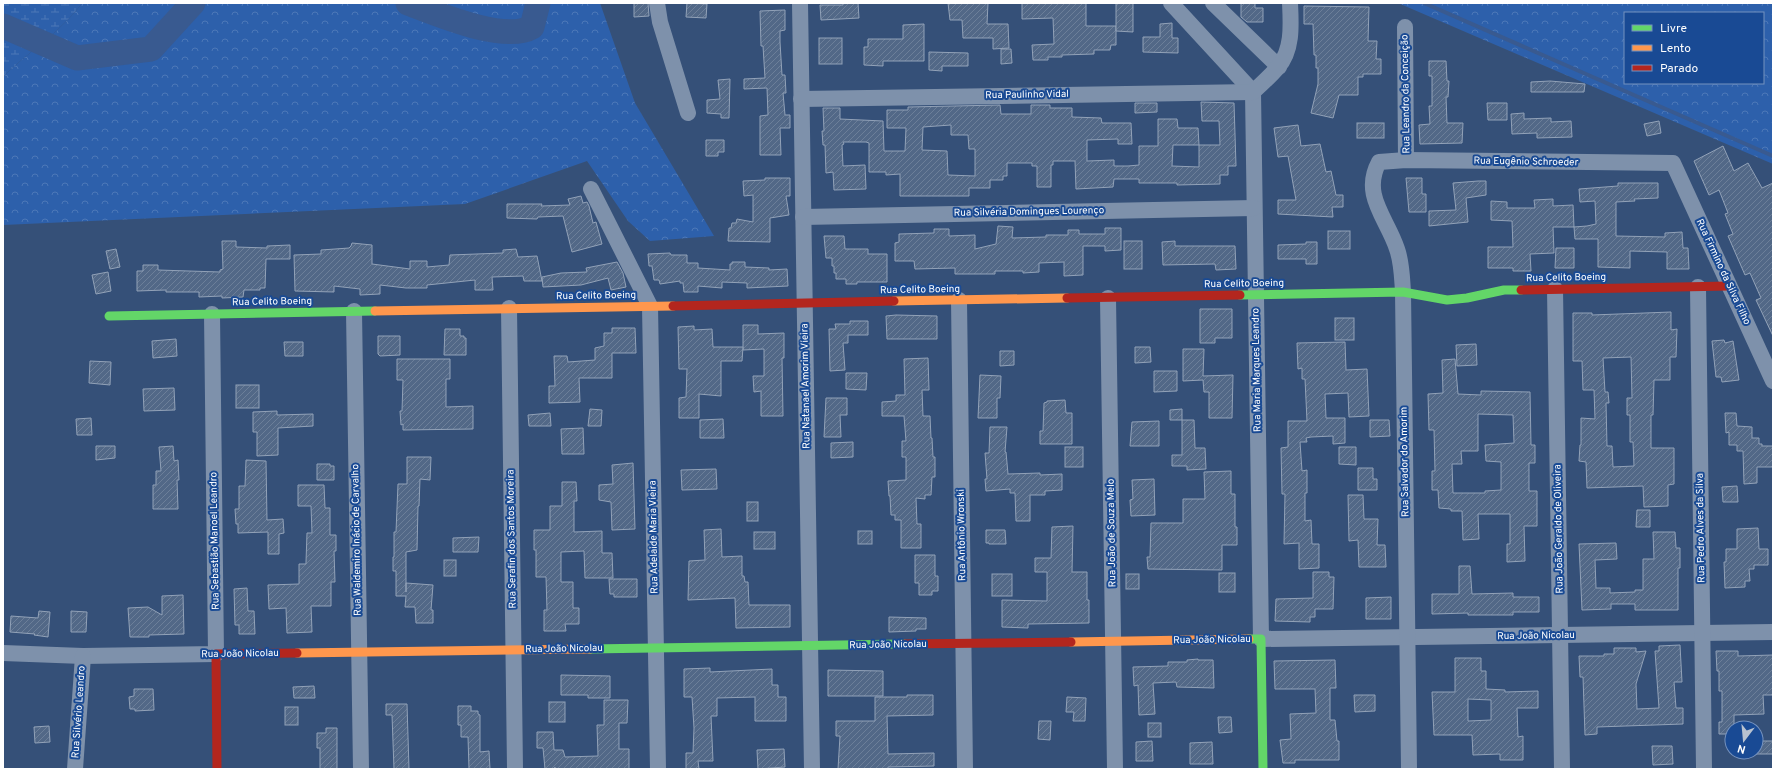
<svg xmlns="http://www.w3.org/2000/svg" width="1776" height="772" font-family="Overpass,sans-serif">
<defs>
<pattern id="forest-crowns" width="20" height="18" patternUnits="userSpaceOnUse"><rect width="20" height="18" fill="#2d60ab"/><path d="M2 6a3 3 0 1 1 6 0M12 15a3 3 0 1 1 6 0" fill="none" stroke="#4c78b8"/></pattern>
<pattern id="wetland-marsh" width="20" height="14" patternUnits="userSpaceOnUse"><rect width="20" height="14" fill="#2d60ab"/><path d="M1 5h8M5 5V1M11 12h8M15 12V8" fill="none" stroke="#4c78b8"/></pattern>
<pattern id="building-hatch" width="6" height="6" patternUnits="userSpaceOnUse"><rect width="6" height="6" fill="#526887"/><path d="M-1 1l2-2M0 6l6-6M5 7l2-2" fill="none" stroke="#6c7f99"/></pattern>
</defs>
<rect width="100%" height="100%" fill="#355078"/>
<g fill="url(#forest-crowns)" fill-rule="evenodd">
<path d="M82,3H600L635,103L714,236L650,241L628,221L587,161L465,204L3,225V77C28,52 62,31 82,3Z"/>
<path d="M1398,3H1773V164ZM1625,13H1763V83H1625Z"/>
</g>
<path fill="url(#wetland-marsh)" d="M3,3H82C62,31 28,52 3,77Z"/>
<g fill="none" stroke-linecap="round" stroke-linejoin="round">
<path stroke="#395a90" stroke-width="4" d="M1424,3L1773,156"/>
<g stroke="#395a90" stroke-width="25">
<path d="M408,3C437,14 505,43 532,27L538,3"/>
<path d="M3,26L77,58L151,49L193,3"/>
</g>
</g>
<g fill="url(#building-hatch)" stroke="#92a2b8" fill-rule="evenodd">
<path d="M634,3H648L649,16L634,17Z"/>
<path d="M687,3L707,4L706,18L686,17Z"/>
<path d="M843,3H858L859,18L821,20L820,5H843Z"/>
<path d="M948,3H988L987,24H1008L1009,48L993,49V38H963L962,20H950Z"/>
<path d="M1022,3H1086V26H1116V45H1111L1110,50H1094V54L1062,55V57H1048V60H1033L1032,45L1054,44L1053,18L1022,19Z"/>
<path d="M1116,3H1133V32L1116,31Z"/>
<path d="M1241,3H1255V8H1263V22H1247L1241,17Z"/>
<path d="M1304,6L1369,7L1368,41H1377L1376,59H1381V74H1363V77H1358V95H1339L1333,118L1311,113L1318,84V68H1316V55H1314L1313,24H1304Z"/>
<path d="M785,10V30L780,31V42L782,75H785L786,93H783L785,115H790V128H780L781,155H760V116L768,115L767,88L744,89V79L765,78L763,46H761L760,11Z"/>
<path d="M1172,23V38H1178V53L1143,52V37H1160V24Z"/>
<path d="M924,24V61H883V66L864,65V47H868V39H903V25Z"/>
<rect x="819" y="38" width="23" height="26"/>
<path d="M1001,49H1011L1012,63L1001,64Z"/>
<path d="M929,52L968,53V66H942V71L929,70Z"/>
<path d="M1429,61H1446L1447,81H1449L1448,97H1446L1447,123H1463L1462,143L1420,144L1419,125L1430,124L1429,106H1432V76H1429Z"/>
<path d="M730,79L729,118H721V114L707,113V100L720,99L718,80Z"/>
<path d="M1550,81L1585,84L1584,92H1531V82Z"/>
<path d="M1201,102L1234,103L1236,166H1228V175H1220V184L1177,185V183H1139V179H1114L1113,187L1076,189L1075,161H1053V165H1051V187H1037V166H1032V163H1007V176H1003V180H990V188H969V196H900V174L886,175V172H869V143L866,142H843L844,144L842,145L843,166L865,165L866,189L834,190L833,172L826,173L825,145H823L822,131H824L823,108H840V119L883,121L884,151H905L906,128H887V110H908V107L1000,105L1001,114H1031V105H1050V108H1072V117L1101,118L1102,123H1131L1132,144H1118V139L1087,140V161L1114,160V166H1128L1139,165V146H1158V119H1177L1178,128H1198L1199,145H1220L1219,121H1202ZM951,125V135H968L969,149H975V176L948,175L947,151L922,150L923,127ZM1173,145H1199V167L1172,166Z"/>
<path d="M1135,103H1157V112L1135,113Z"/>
<path d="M1487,103H1507V120H1488Z"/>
<path d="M1524,113V119L1551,118V122L1571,121L1572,137L1537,138V133L1512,134L1511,114Z"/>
<path d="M1659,121L1661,133L1647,136L1644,124Z"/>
<rect x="1357" y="123" width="27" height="15"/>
<path d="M1298,125L1301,146L1320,144L1326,172L1331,171L1336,195H1343V207H1332L1333,217L1278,214V200H1296L1288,156L1278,157L1274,128Z"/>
<path d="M706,140H724V152H718V156H706Z"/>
<path d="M1723,146L1734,171L1748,163L1762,188L1773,183V336L1756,300L1761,298L1750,273L1745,275L1728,236L1733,234L1725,214L1728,213L1719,190L1709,195L1694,161Z"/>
<path d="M765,178H790V196H786L789,215L770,218V242L728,241L729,228H731L732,223H736L737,219L753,222V195L744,196L743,181L765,180Z"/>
<path d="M1406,178H1422V194H1426V212H1409Z"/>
<path d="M1478,181H1486V195L1466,198L1468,222L1429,226V211L1456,210L1453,183Z"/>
<path d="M1618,183H1658V198L1634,199L1635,201L1616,202V236L1665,237V233L1682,232L1683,248H1688L1689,269H1667V252L1630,251V268L1598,267V239H1575L1574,227L1587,226L1596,224L1595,201L1580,202L1579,189L1618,186Z"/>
<path d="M581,196L583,203L587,202L589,206L593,223L596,222L602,244L572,252L563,216L538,217L537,219L507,218V204H542L541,206L570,205L568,199Z"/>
<path d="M1553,199V206L1573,205L1574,227H1553L1554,253L1530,254L1531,271H1513V268H1488V247H1513L1512,221L1491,220V201L1507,202V208H1535L1534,200Z"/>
<path d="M998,226L1013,227L1012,238L1046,237V235H1068V230H1079V234H1105V228H1121V250L1105,251V246H1083V275L1064,276V262L1039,263V272L1023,273V271H995V274H955V268L915,269L914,261H895V243L899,242V234L934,233V229H949V236L975,235V249L996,244Z"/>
<rect x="1328" y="231" width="22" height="18"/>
<path d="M824,236H844L845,249H868V254H887V282H857V284H846V279H836V273H834V266H832V258H826Z"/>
<path d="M222,241H236V247L267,248V246L290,245V259H266L265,288H260V290H244L243,297L222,298V296L199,297V292H166V290L137,291V271H143V265H158V270L220,272V270L223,269Z"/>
<rect x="1124" y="241" width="18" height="28"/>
<path d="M1175,241V246H1235L1236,269L1216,270L1215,264L1163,265L1162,242Z"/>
<path d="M1306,242H1317V264H1306V259H1278V245L1306,244Z"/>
<path d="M352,243L372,245V264L410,269V261H427V267L449,265L450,255L503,253V250L516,249L518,257L537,256L542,281H524L523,276L492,277L493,290H475V280L427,285V288H406L380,285V294L360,295V289L334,286V292L295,291L294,255L321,254V250L349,248L351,246Z"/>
<path d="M1556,248H1574V268H1555Z"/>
<path d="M116,249L120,267L110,269L106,251Z"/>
<path d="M670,253L671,255H687V263H698V268L730,270V264H732V262H745V267L769,268V270L787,269L788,286L747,288V283L722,282V288L698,286V292H684L683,283H680V281L660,284L659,280H654L652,266H649L648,254Z"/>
<path d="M617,262L623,273L626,287L611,290L608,278L581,285L543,287L542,277L561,273L587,272L586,268Z"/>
<path d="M108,272L111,291L96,294L92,275Z"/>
<path d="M1200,309H1232V338H1215V343H1200Z"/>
<path d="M1671,312V330L1677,329L1676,357H1670V380H1654L1653,415H1651V448H1674V484L1668,485V506L1644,507L1643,486L1587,488L1586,462L1579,461L1580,445H1581V418L1595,419L1594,390H1583L1582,361H1573V313H1592V315ZM1631,357L1632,398H1627V415H1630V442H1633L1634,466L1613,467L1612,446H1607L1606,403H1609L1608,392H1605L1603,358Z"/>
<path d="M896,315L937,316V339H887L886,316Z"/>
<rect x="1335" y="318" width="19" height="22"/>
<path d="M850,321H868V335H848V343H843L845,370L830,371L829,329H836L835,324H850Z"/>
<path d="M743,325H758V334L784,333V358H782L783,416H761V391L754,392L753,376H764V349L743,350Z"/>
<path d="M694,326V330L712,329L713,347H743L742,361H721V396L699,394V418H679V398L686,397L687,369H679L678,327Z"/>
<path d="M612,328H635L636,353H612V378H579L580,402L549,403V386H555L554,356H567L568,362L595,360V348L604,346V333H612Z"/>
<path d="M445,329H460V336H464V338H466V355H444Z"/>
<path d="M378,336H400V355L380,356L378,354Z"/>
<path d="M176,339L177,356L153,358L152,341Z"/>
<path d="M1724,340L1725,343L1733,341L1739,380L1722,382L1721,377H1716L1712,341Z"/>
<path d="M284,342H303V356H285Z"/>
<path d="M1345,342L1346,370L1367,369L1369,416L1349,417L1348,393L1325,394L1326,418H1345V443L1333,444V436L1311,437L1306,438L1307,442H1300L1302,471L1307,470V493H1305V521L1311,520L1312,544H1319V568L1299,569V543L1284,544L1285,494H1282L1281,448L1288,447V421H1307L1305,379H1302V368L1298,369L1297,343Z"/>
<path d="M1476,344L1477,365L1457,366L1456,345Z"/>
<path d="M1135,347H1150L1151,362L1135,363Z"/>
<path d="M1183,349H1204L1203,376L1233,375L1232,418H1209V392H1204L1203,380L1183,381Z"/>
<path d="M1000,351H1014V365L1000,366Z"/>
<path d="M928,358L929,390H922L923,416H930L931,438H932L933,457H935V477H932L931,495H925V499L916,498L917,524H921V548H901V520H895V515H891L890,496H889L888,481L906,480V457H902V441H906L904,416H882V402L896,401V395H905L904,359Z"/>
<path d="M397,359H450V379H446V407L473,406V429L403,430V424L401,425L400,411H402L403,380H397Z"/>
<path d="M1455,359L1458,394L1481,395V391L1530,392L1531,445H1535V463H1529V491H1537V526H1524L1525,561L1507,562V544H1510V514H1478L1479,539L1463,540L1462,511H1451V509L1439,508L1438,490H1432V471H1435L1434,430H1429L1428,394L1443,393L1442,360ZM1478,414L1513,415L1514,443L1485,445L1486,461L1501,462V490L1485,491V493H1453L1452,464H1462L1461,451H1478Z"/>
<path d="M90,361L111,362L110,385L89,383Z"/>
<path d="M1154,371H1177V391L1154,392Z"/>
<path d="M846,373H867L866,390L846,389Z"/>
<path d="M980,375L1001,376L1000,398H997V418H978Z"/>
<rect x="236" y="385" width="23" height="23"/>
<path d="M174,388L175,410L144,411L143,389Z"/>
<path d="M826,398H847V415H840L841,437H824Z"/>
<path d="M1065,400L1066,413H1072V444H1040V431H1043L1044,403L1047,402V401Z"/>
<path d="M590,409L602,410L601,426H588Z"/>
<path d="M1182,409V420H1170V410Z"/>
<path d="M277,411V415L313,414V426L278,428V455L257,456V432H253V412Z"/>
<path d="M550,413L551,426H529L528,415Z"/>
<path d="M1725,413H1736L1737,426L1752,427V438H1759V444H1762V446H1773V467H1757V483L1744,484L1743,451H1737V445H1729V432L1726,433Z"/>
<path d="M91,418L92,435H77L76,419Z"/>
<path d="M723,419L724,438H700V420Z"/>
<path d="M1182,420H1194L1195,448H1205L1206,469L1187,470V466H1172V455H1182Z"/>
<path d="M1370,420H1389L1390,436L1370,437Z"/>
<path d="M1159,421V446H1130L1132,422Z"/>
<path d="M990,427H1007L1005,452H1006L1008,474L1040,473V475L1062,474V490L1045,491V495H1030V521H1016L1015,493H1010V489L986,491L985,479H987L985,453H989Z"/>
<path d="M583,428L584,454H562L561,429Z"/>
<path d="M853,442V457L831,458V443Z"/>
<path d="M96,446H115V458L96,460Z"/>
<path d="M173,446L174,461L178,460L179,480H177L178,509H153V485H156V471H161L159,447Z"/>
<rect x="1065" y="447" width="18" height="20"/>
<path d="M1339,447H1356V465L1339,464Z"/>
<path d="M407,457H431L430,480L420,479L419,506H418L417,550L406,552V592V583L433,585L431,610H433V623H416L415,607H405L406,596H396V571H393V557H394V532H396L398,484H407Z"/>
<path d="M246,460L266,461L267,520L283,519L284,533L279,534V554H268V532L238,533V524H236L235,509H239V486H245Z"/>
<path d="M633,463L635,529L612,530L611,502L599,500V485L613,484L612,465Z"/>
<path d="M317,464H330V466H334V480H317Z"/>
<path d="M1358,468H1373V479H1377V490H1358Z"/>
<path d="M716,469L717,489L682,490L681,470Z"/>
<path d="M1231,471V494H1235V527H1237V545H1222V570L1148,569L1147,557H1150L1151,523H1183V499H1205L1204,472Z"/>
<path d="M1154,479L1155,515L1131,516L1130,500L1133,499L1132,480Z"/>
<path d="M562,482H576L577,501H574V532L602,531V553H612L613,578H585L584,551L561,552V582H573V608H579V624H565L566,631H544V610H547L546,577H536V550H534V530H550V506H562Z"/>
<path d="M298,485H324L325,508H330V535H336V551H334L335,582H331V606H311L312,632L287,633L286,608L269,609L268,585L299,584V564H306V562L307,533H312L311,506H298Z"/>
<path d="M1737,486L1738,502H1723L1722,487Z"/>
<path d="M1348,495H1363L1364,519H1378L1377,545H1385L1386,567H1359L1358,540L1349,541Z"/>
<rect x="747" y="502" width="11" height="19"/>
<path d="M1637,510H1650V527H1636Z"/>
<path d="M1073,526L1072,572H1087V600H1089V623L1028,624V628L1002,627V600L1047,601V572H1035V558H1051L1052,527Z"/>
<path d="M1758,528L1759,549H1768V565H1754V569H1749L1750,581H1745V587L1725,588L1724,562H1726V549H1737V529Z"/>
<path d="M721,529L722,557L742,556V576H744L745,582H748L749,605H790V627L736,628L735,598L688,600L689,561L705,560L704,530Z"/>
<path d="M986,530H1005L1006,544H989V543H986Z"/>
<rect x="858" y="531" width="14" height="13"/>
<rect x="754" y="532" width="21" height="17"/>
<path d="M1653,532H1675L1676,548H1680V568H1678V610H1635V604H1611V609L1582,610L1579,544L1616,543L1617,559L1595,560L1596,588H1610V593L1635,592V590H1643V559H1654Z"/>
<path d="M479,537L478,552H453V538Z"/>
<path d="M915,555H935V576H938V591H932V595H919V583H915Z"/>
<rect x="444" y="560" width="12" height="16"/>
<path d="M1459,566H1470L1472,594L1513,593V597H1539V612H1513V615H1468V613L1432,614V594H1459Z"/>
<path d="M1313,572H1329V577H1334L1333,609H1315V617H1310V622L1275,621L1276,599L1313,598Z"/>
<rect x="1219" y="573" width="16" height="19"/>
<rect x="992" y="574" width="20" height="22"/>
<rect x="1126" y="574" width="13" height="15"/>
<path d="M609,579H637V597H614V594H610Z"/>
<path d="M247,588L248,611H254L255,634H239V625H235L234,589Z"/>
<path d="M183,595L184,634L149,635V637H130L128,608L148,607L162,615V596Z"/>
<path d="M1391,597V619H1366V598Z"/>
<path d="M39,611L50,612L48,637L34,635L35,634L10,632L11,616L38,618Z"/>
<path d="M71,611L87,612L86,632H71Z"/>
<path d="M889,617L926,618V629H916V631L889,632Z"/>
<path d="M1680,645L1682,682H1674L1676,708H1683V724L1597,727V734L1585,735L1583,677H1580L1579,656H1604V654H1614V648H1636V652L1646,651L1636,684L1637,709L1659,708L1655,651H1659V646Z"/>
<path d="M1716,651H1738V656L1773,655V695H1763L1764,714L1734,715V728H1732V734H1719V722H1722V691H1719V671H1717Z"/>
<path d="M1455,658H1481V671H1486V689L1505,690V692L1538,691V708H1517L1518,737L1523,736V760H1500V754L1473,755L1472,735H1434L1432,692H1455ZM1468,699L1491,700V720L1468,721Z"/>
<path d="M1198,659V660H1213L1214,688L1177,687L1176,682L1153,683L1155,714L1139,715L1138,685L1134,686L1133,667L1168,666V662H1187V660Z"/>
<path d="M1335,660L1336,688H1330V720H1335L1337,741H1339V760H1295V763H1283L1280,740L1291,739L1290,714L1316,713L1315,689H1275L1274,661Z"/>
<path d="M710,668V672L772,669V685H778V697H786V721H755V697L717,698V716H711L713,761H698L699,769H686V753H693L694,728L692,697H684V669Z"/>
<path d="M828,670L883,671V696H828Z"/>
<path d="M561,675L610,676V698H588V695H561Z"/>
<path d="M314,686L315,698H294L293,687Z"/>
<path d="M134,689H153L154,710L135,711V709H130L129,697L134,696Z"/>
<path d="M907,695H933V715L887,716L888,754L934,753V766L888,767V769H838L840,736H836V721H875V697H907Z"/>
<path d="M1354,695H1375V711L1355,712Z"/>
<path d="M1067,697L1086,698L1085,721H1073L1074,712H1066Z"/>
<path d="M604,700H628L627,723H619V749H629V769H555V767L554,769H545L543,748H537V732H553L554,750H563L565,757L598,756L597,725H604Z"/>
<rect x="549" y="702" width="16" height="20"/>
<path d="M386,704H407L409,769H394L392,715H386Z"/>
<path d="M458,706H471V711H478V714L480,715V752L489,751L490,769H469L468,737H461V725H458Z"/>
<rect x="285" y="707" width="13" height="18"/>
<path d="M1218,717H1231L1232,732L1219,733Z"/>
<path d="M1039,721H1051L1050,740L1038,739Z"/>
<rect x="1148" y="723" width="13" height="14"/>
<path d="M49,726L50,742L35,743L34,727Z"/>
<path d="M326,728H337V769H320V748H317V733H326Z"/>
<path d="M1152,741L1153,761H1136V742Z"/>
<rect x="1756" y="741" width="17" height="13"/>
<path d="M1212,742L1213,764H1190V743Z"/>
<path d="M1652,746H1672L1673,764L1653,765Z"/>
<path d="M784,749L785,767L758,769L757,750Z"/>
</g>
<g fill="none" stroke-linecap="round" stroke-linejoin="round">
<g stroke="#7e91ab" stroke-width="16">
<path d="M657,3L660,22L688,113"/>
<path d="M800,3L812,769"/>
<path d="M1171,3L1253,92L1261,639L1773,632"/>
<path d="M1213,3L1279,67"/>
<path d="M1405,27L1406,160"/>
<path d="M801,99L1253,92C1261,84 1271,76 1278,67C1293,50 1291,24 1290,3"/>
<path d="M591,189L650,306L658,769"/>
<path d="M803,217L1254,208"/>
<path d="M1698,287L1704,769"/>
<path d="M1555,289L1562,769"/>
<path d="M1108,298L1115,769"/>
<path d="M959,300L965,769"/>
<path d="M509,308L515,769"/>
<path d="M354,311L361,769"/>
<path d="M3,653L83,656L216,654L212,314"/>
<path d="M75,769L83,656"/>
<path d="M1409,769L1403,292C1402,278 1402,263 1397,249C1387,218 1361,195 1379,162L1406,160L1673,163L1773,381"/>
</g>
<g stroke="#63d668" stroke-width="9">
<path d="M1240,295L1403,292L1447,300L1467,298L1504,290H1521"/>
<path d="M109,316L375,311"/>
<path d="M1249,639H1261L1263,769"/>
<path d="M590,649L904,644"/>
</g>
<g stroke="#ff974d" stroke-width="9">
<path d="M894,301L1067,298"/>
<path d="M375,311L673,306"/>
<path d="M1071,642L1249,639"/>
<path d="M297,653L590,649"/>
</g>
<g stroke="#b3261e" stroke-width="9">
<path d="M1521,290L1729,286"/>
<path d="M1067,298L1240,295"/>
<path d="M673,306L894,301"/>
<path d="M904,644L1071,642"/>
<path d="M217,769L216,654L297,653"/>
</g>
</g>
<g text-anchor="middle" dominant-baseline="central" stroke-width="4" stroke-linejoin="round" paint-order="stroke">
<g font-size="10" fill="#fff" stroke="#194a94">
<text transform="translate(1406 94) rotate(-91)">Rua Leandro da Conceição</text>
<text transform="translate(1027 95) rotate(-1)">Rua Paulinho Vidal</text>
<text transform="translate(1526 162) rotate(1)">Rua Eugênio Schroeder</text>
<text transform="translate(1029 212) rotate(-1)">Rua Silvéria Domingues Lourenço</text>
<text transform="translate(1723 272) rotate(65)">Rua Firmino da Silva Filho</text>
<text transform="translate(1566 278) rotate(-1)">Rua Celito Boeing</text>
<text transform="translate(1244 284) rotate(-1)">Rua Celito Boeing</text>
<text transform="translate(920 290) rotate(-1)">Rua Celito Boeing</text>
<text transform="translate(596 296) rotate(-1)">Rua Celito Boeing</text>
<text transform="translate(272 302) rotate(-1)">Rua Celito Boeing</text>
<text transform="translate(1257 370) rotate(-91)">Rua Maria Marques Leandro</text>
<text transform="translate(806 386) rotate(-91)">Rua Natanael Amorim Vieira</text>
<text transform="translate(1405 462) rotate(-91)">Rua Salvador do Amorim</text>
<text transform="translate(1701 528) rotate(-91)">Rua Pedro Alves da Silva</text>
<text transform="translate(1559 529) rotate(-91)">Rua João Geraldo de Oliveira</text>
<text transform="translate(1112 533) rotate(-91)">Rua João de Souza Melo</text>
<text transform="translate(962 535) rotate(-91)">Rua Antônio Wronski</text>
<text transform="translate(654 537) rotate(-91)">Rua Adelaide Maria Vieira</text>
<text transform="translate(512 539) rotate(-91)">Rua Serafin dos Santos Moreira</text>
<text transform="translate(357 540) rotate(-91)">Rua Waldemiro Inácio de Carvalho</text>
<text transform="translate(215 541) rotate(-91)">Rua Sebastião Manoel Leandro</text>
<text transform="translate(1536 636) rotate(-1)">Rua João Nicolau</text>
<text transform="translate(1212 640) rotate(-1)">Rua João Nicolau</text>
<text transform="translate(888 645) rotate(-1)">Rua João Nicolau</text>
<text transform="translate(564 649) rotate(-1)">Rua João Nicolau</text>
<text transform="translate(240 654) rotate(-1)">Rua João Nicolau</text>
<text transform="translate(79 712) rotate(-86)">Rua Silvério Leandro</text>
</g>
</g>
<rect width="1776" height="772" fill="none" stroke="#ffffff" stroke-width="8"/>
<rect x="1624" y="12" width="140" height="72" fill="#194a94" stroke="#7592bf"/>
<rect x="1632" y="25" width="20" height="6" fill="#63d668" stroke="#7592bf"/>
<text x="1660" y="32" font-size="12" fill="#ffffff">Livre</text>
<rect x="1632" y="45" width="20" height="6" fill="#ff974d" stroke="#7592bf"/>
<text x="1660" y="52" font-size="12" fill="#ffffff">Lento</text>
<rect x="1632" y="65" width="20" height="6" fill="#b3261e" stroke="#7592bf"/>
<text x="1660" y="72" font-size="12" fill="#ffffff">Parado</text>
<g transform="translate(1744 740) rotate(196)"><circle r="19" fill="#194a94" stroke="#7592bf"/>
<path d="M0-3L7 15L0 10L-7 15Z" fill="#b8c2d0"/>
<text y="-6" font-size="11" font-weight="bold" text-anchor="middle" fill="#ffffff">N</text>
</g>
</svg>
